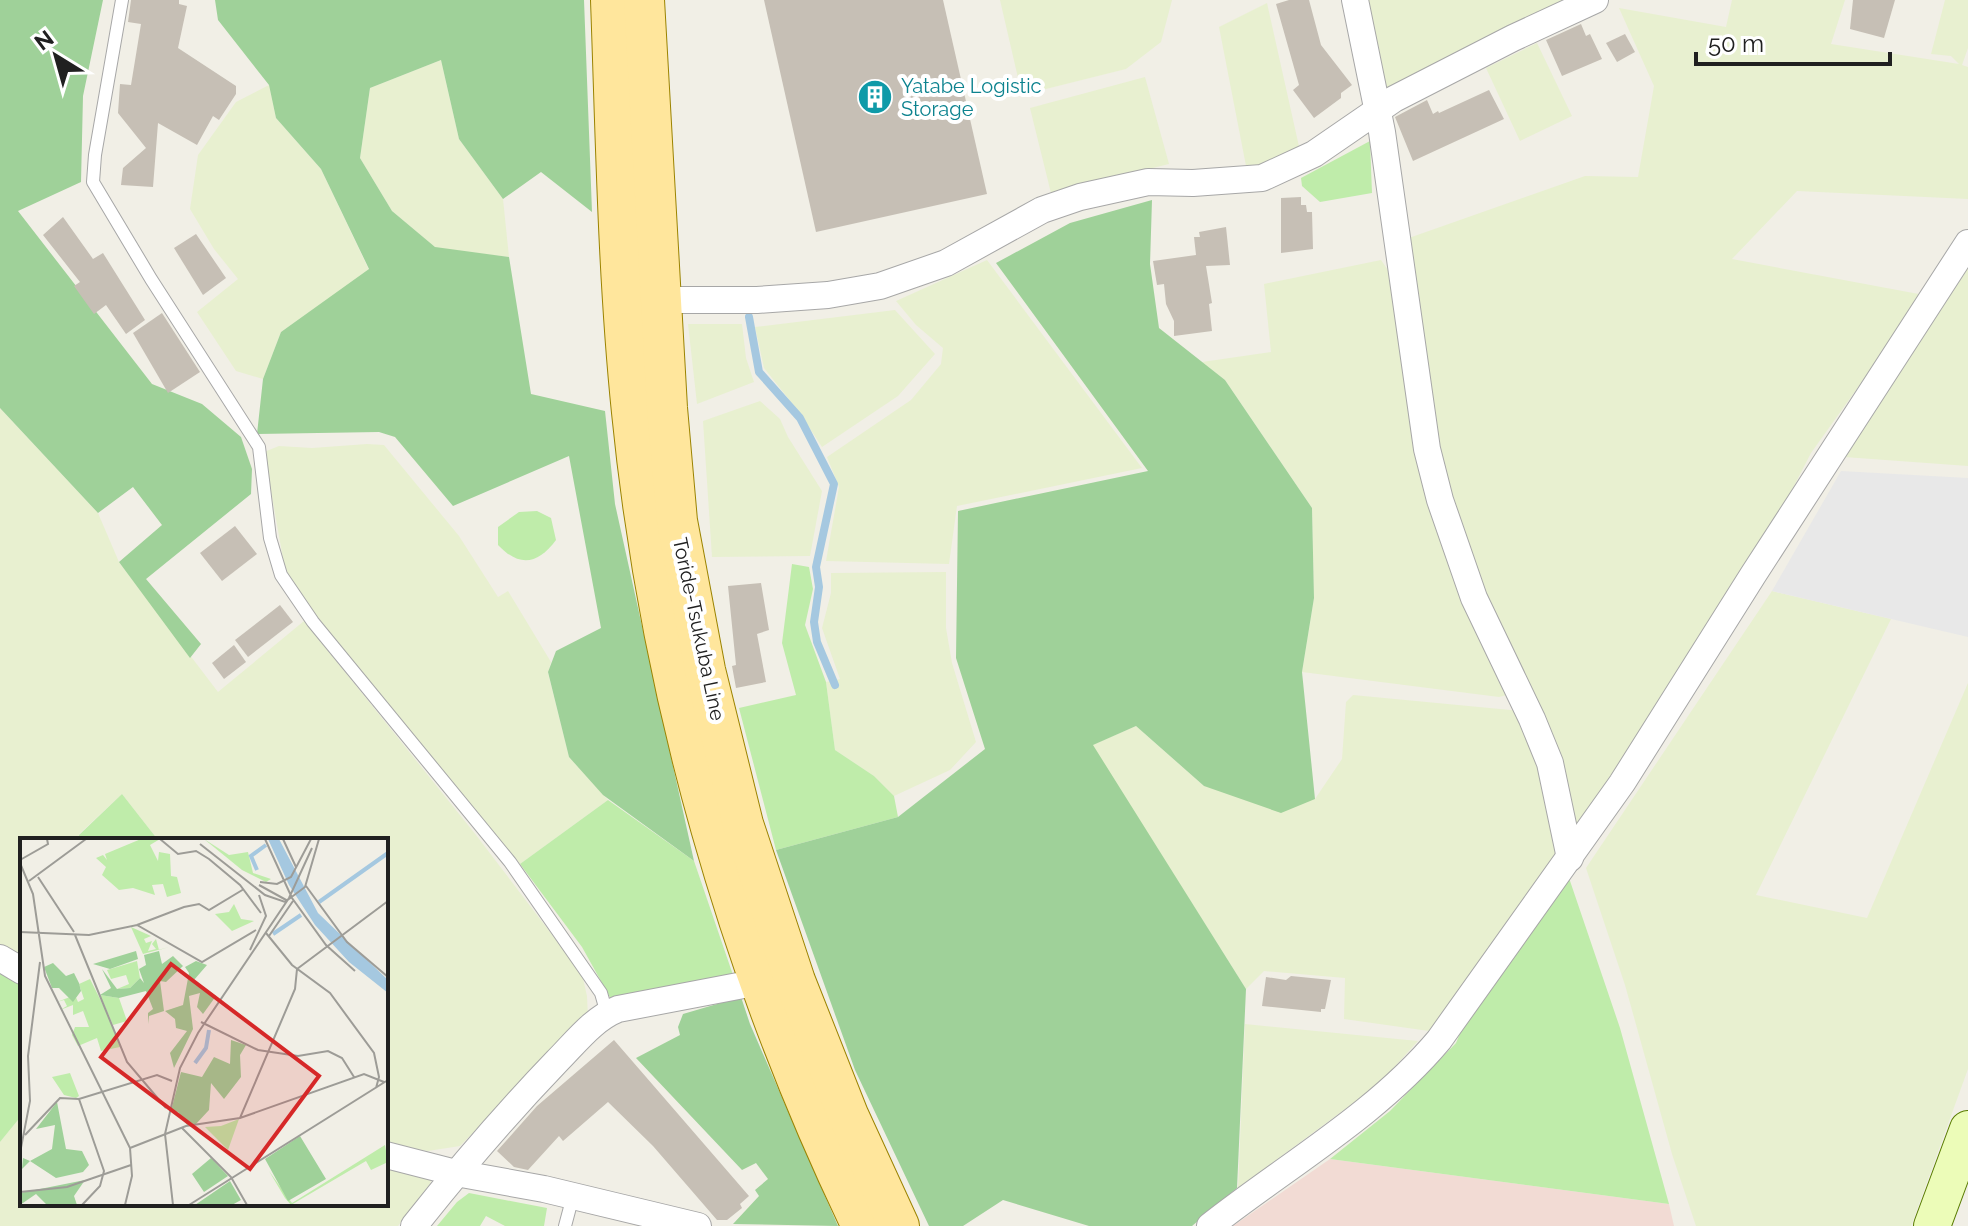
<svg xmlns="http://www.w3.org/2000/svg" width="1968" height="1226" font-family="Raleway,sans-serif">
<rect width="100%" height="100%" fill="#f1efe6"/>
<path fill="#f2dbd4" d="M1330,1159L1669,1204L1674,1226H1233Z"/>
<g fill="#e8f0d0">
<path d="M1000,0H1172L1161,42L1126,69L1022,95Z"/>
<path d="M1365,0H1565L1387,91Z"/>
<path d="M1732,0H1845L1831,44L1959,64L1951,56L1931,54L1945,0H1968V48L1962,65L1968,67V199L1797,191L1732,259L1924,295L1811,453L1780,513L1577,833L1506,664L1441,466L1406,239L1585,176L1638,177L1654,86L1619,8L1726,27Z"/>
<path d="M1267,3L1300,151L1247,171L1219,27Z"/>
<path d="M1537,43L1572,116L1520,141L1486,68Z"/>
<path d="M441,60L459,139L503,199L509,257L436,248L392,211L360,158L370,88Z"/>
<path d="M1145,77L1169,164L1051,193L1030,108Z"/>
<path d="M269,85L276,118L321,169L369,270L281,332L263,379L236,371L197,312L238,279L214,249L190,209L198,155L236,102Z"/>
<path d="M987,260L1142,468L957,506L949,564L826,561L839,487L827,457L911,400L941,364L943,348L916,325L896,301Z"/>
<path d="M1381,260L1390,273L1507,695L1499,697L1302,672L1314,598L1312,508L1225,380L1202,362L1271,352L1264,284Z"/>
<path d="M1968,265V466L1844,457Z"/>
<path d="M895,310L935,354L898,396L822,447L799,412L764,368L755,327Z"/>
<path d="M688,324H742L746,358L754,382L697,404Z"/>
<path d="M760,401L780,419L788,437L822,491L810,556L712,557L703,421Z"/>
<path d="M0,408L98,513L119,562L218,692L304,621L476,835L582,974L587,996L588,1017L460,1146L428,1151L386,1144V840H158L122,794L79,834L80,840H22V957L0,944Z"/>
<path d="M367,444L384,445L459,536L498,597L508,591L551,662L548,673L569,757L608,800L520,864L307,607L292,585L284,564L264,452L279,446L312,448Z"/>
<path d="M946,572V628L952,663L976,742L950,770L894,796L874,776L835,750L826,682L840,679L822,628L831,593V573Z"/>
<path d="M1772,591L1891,619L1756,895L1867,918L1968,683V1069L1911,1226H1696L1672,1154L1625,985L1586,868Z"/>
<path d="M1353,695L1521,711L1542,764L1555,832V857L1429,1031L1344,1019L1345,978L1264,971L1246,989L1092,745L1136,726L1204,786L1315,799L1342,759L1346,702Z"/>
<path d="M1245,1024L1418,1041L1379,1084L1238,1188Z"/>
<path d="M22,1115V1204H386V1167L432,1175L430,1184L398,1226H0V1142Z"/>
</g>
<g fill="#bfecaa">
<path d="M1370,141L1372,193L1320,202L1302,186L1301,178Z"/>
<path d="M537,511L551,518L556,540C538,564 520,568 498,545V527L519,512Z"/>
<path d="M792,564L809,567L813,589L805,625L826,682L835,750L874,776L894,796L898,817L776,850L739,708L796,695L782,643Z"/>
<path d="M122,794L158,840H80L79,835Z"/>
<path d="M608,800L694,861L733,975L612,1001L582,947L520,864Z"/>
<path d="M1568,875L1620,1028L1669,1204L1330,1159L1390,1111L1456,1043L1470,1009Z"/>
<path d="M0,966L22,979V1115L0,1142Z"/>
<path d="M469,1193L547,1208L544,1226H505L486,1216L480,1226H437L457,1202Z"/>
</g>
<g fill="#9fd199">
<path d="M0,0H103L83,96L81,182L18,211L152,384L202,404L241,437L252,469L251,494L146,579L201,644L190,658L119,562L162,525L133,487L98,513L0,408Z"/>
<path d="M215,0H584L592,212L541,172L503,199L459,139L441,60L370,88L360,158L392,211L435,247L509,257L531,394L605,411L615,504L694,861L603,795L569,757L548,672L556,651L601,628L569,456L453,506L395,437L379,432L257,434L263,379L281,332L369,269L321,169L276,118L269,85L218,20Z"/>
<path d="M1152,200L1150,264L1159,328L1225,380L1312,508L1314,598L1302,672L1315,799L1281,813L1204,786L1136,726L1093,745L1246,989L1237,1188L1192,1226H1089L1003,1200L963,1226H929L855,1070L776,850L898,817L985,749L956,658L958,511L1148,471L996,263L1070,223Z"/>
<path d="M741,997L750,1024L838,1226L733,1224L759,1196L755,1190L768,1179L756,1163L742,1170L636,1058L680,1035L678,1027L683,1014Z"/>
</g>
<path fill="#e8e8e8" d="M1841,471L1968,478V637L1772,591Z"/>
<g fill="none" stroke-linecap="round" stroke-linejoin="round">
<path stroke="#a5c8e0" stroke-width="8" d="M749,317L759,372L800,418L834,484L816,567L819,587L814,622L817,642L835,685"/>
</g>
<g fill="#c6bfb5">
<path d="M131,0H179V4L187,6L178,48L236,86V94L219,120L213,116L197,145L158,123L153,187L121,185L123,168L146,148L118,113L120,84L131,85L141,24L128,22Z"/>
<path d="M764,0H943L987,194L816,232Z"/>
<path d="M1289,0H1309L1321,45L1352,85L1341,93V98L1314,118L1293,90L1299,85L1276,4Z"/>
<path d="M1853,0H1895L1884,38L1850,29Z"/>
<path d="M1581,24L1586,36L1590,34L1602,59L1562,76L1546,40Z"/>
<path d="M1625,34L1635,52L1617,62L1606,43Z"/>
<path d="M1489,90L1504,119L1413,161L1395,117L1427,100L1433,114L1438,111L1439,113Z"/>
<path d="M1301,197V205H1306L1307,212H1312L1313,249L1281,253V198Z"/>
<path d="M63,217L93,259L103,253L145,320L126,334L106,305L94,314L74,286L80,282L43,235Z"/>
<path d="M1226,227L1230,265L1206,266L1212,303L1209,304L1212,331L1174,336V321L1166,304L1164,284L1157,285L1153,261L1196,255L1194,237H1200L1199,232Z"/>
<path d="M196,234L226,278L203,295L174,248Z"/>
<path d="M162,313L200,372L168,393L133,333Z"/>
<path d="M235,526L257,554L222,581L200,553Z"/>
<path d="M761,583L769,630L757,634L766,682L736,688L732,666L736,665L728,586Z"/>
<path d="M280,605L293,622L248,657L235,640Z"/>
<path d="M234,645L246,662L224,679L212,663Z"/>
<path d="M1291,976L1331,980L1325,1009H1321V1012L1262,1006L1266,977L1286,980Z"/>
<path d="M614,1040L749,1196L740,1204L742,1208L727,1220H717L653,1146L608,1102L563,1141L559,1136L528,1170L514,1167L497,1151L537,1106Z"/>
</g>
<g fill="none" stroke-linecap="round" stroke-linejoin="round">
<g stroke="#a7a7a7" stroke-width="14">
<g id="lane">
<path d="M122,0L95,155L93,182L151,279L259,447L270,538L281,575L313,622L510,862L601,993L607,1014"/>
<path d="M565,1226L573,1196"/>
</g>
</g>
<g stroke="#a7a7a7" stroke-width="28">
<g id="street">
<path d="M1355,0L1382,132L1427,449L1440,500L1474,598L1532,719L1550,763L1570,858"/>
<path d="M647,300H757L828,295L880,286L946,263L1042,210L1080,197L1148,182L1193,183L1262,178L1314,154L1394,99L1513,38L1595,0"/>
<path d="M0,958L22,971"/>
<path d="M386,1155L456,1173L544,1189L698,1226"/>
<path d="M414,1226C459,1169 506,1114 557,1061C576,1042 593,1019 618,1009L759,982"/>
<path d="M1210,1226C1286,1166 1376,1115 1439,1040L1622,783L1753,575L1968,243"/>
</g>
</g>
<g stroke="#597c01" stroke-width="38">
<path id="secondary" d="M1932,1226L1968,1129"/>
</g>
<g stroke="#9b8300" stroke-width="42">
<g id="primary">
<path d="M611,0C616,137 618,275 632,412C660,694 739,971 862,1226"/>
<path d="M644,0L667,408L677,521L705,670L743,824L795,981L848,1115L899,1226"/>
</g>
</g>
<use href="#lane" stroke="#fff" stroke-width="12"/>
<use href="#street" stroke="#fff" stroke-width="26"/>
<use href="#secondary" stroke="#ecfcb8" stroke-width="36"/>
<use href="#primary" stroke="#ffe69c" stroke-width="40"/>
</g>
<defs>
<g id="building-disc" transform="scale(1.8)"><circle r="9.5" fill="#0f9aa8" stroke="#fff"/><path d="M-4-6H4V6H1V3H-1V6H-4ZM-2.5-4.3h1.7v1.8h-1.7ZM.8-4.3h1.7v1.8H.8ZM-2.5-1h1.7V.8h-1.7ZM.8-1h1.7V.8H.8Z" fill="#fff"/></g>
</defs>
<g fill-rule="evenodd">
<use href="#building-disc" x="875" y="97"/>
</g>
<g text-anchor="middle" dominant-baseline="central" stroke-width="8" stroke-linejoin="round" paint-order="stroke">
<g font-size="20" fill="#0d838f" stroke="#fff" text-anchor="start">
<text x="901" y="86">Yatabe Logistic<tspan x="901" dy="23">Storage</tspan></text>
</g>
<g font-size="20" fill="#202020" stroke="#fff">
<text transform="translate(699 629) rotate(78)">Toride-Tsukuba Line</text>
</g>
</g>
<g transform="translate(20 838)">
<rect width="368" height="368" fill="#f1efe6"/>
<path d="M121,1H140L130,7L138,23L139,14L150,16L151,38L157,39L161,55L147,59L143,46L132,47L135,57L113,50L99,52L82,37L86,29L76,20L83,17L87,22L85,16ZM184,1L209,17L228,14L233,35L251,41L246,44L222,32ZM214,66L221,81L234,83L212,93L195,76L209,74ZM111,89L131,98L124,101L126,105L132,103L128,113L136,111L132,106L136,101L139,112L149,109L123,116ZM117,123L120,140L110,150L97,151L109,146L106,137L91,141L87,132ZM70,141L87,175L100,209L81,213L77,200L58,208L52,197L55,189H69L63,173L53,177V165V167L40,172L47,168L44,162L37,164L55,157L58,164L64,161L59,146ZM80,157L99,160L107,183L93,187ZM50,235L59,258L56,260L44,257L32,239ZM219,281L208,312L185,289L201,288ZM365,307L368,324L351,332L346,323L271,367L265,360L249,333L272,365Z" fill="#bfecaa"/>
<path d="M116,113L118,121L90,131L73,126ZM139,113L142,126L153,118L163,128L146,144L140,143L144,173L129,178L128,186V175L133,171L126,153L99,160L80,157L91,150L82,131L97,151L110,150L120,140L124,145L119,131L126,127L124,117ZM176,123L187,127L174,142L196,158L183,176L177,169L180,155L169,158L173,191L154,230L150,215L167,193L156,190L155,181L145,173L163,167L169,135L165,129ZM33,125L46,138L54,135L59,145L61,153L53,164L39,150H32L24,129ZM211,202L226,207L220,217L221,239L204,261L191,245L189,272L176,286L167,287L158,274L151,273L161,234L182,239L194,219L210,226ZM37,264L46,311L62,313L69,327L63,334L36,340L10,323L2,331L3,320L10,323L32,311L35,287L16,291ZM280,298L306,341L268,363L245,321ZM191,320L208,338L184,354L172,336ZM65,342L54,358L57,367H27L16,356L0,367V355ZM210,343L221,362L212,367H175Z" fill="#9fd199"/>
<path d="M248,1H259L298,75L368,142V155L329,124L295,87L269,47Z" fill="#a5c8e0"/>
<path fill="none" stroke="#a5c8e0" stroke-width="4" d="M237,32L231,18L246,7M299,64L368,15M253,96L281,77M175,225L186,210L189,192"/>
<path fill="none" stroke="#9d9c97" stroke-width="2" d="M140,1L158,16L176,13L189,21L220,47L241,75M245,1L272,60L306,107L335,133M263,1L276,29M180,6L245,57L265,64L285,49L299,1M0,22L28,6L27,1M0,25L13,56L25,138L110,310L112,338L105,367M18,39L54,94M9,43L66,1M240,44L257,46L271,39L291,1M239,47L268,63M286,48L327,104L368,139M117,87L164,69L179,66L189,72L224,51M0,94L69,97L117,87L182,124L236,92M246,95L272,127L310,155L354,215L359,239L356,250M55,97L107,224L146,270M249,98L273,63M230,112L246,78L239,57M181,184L238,212L278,218L308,213L322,220L334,239M59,261L84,333L80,348L62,367M220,280L275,151L277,131L368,63M162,290L211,339L227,367M5,297L40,260L59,261L137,237L152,243M110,310L166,288L220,280L344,236L364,244M0,315L10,263L8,218L20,124M0,354L47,349L111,327M153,367L145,296L160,230L178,195L269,60L292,10M169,367L368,242"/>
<path fill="#d62828" fill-opacity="0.15" stroke="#d62828" stroke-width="4" d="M151,126L299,238L230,331L81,219Z"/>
<rect width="368" height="368" fill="none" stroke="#202020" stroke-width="4"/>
</g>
<g transform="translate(56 56) rotate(323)" stroke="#ffffff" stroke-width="6" paint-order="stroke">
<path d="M0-6L14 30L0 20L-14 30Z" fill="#202020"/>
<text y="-12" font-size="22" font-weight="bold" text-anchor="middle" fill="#202020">N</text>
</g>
<path d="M1696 52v12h194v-12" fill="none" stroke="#202020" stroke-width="4"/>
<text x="1708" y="52" font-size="24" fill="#202020" stroke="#ffffff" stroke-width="6" paint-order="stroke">50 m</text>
</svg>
